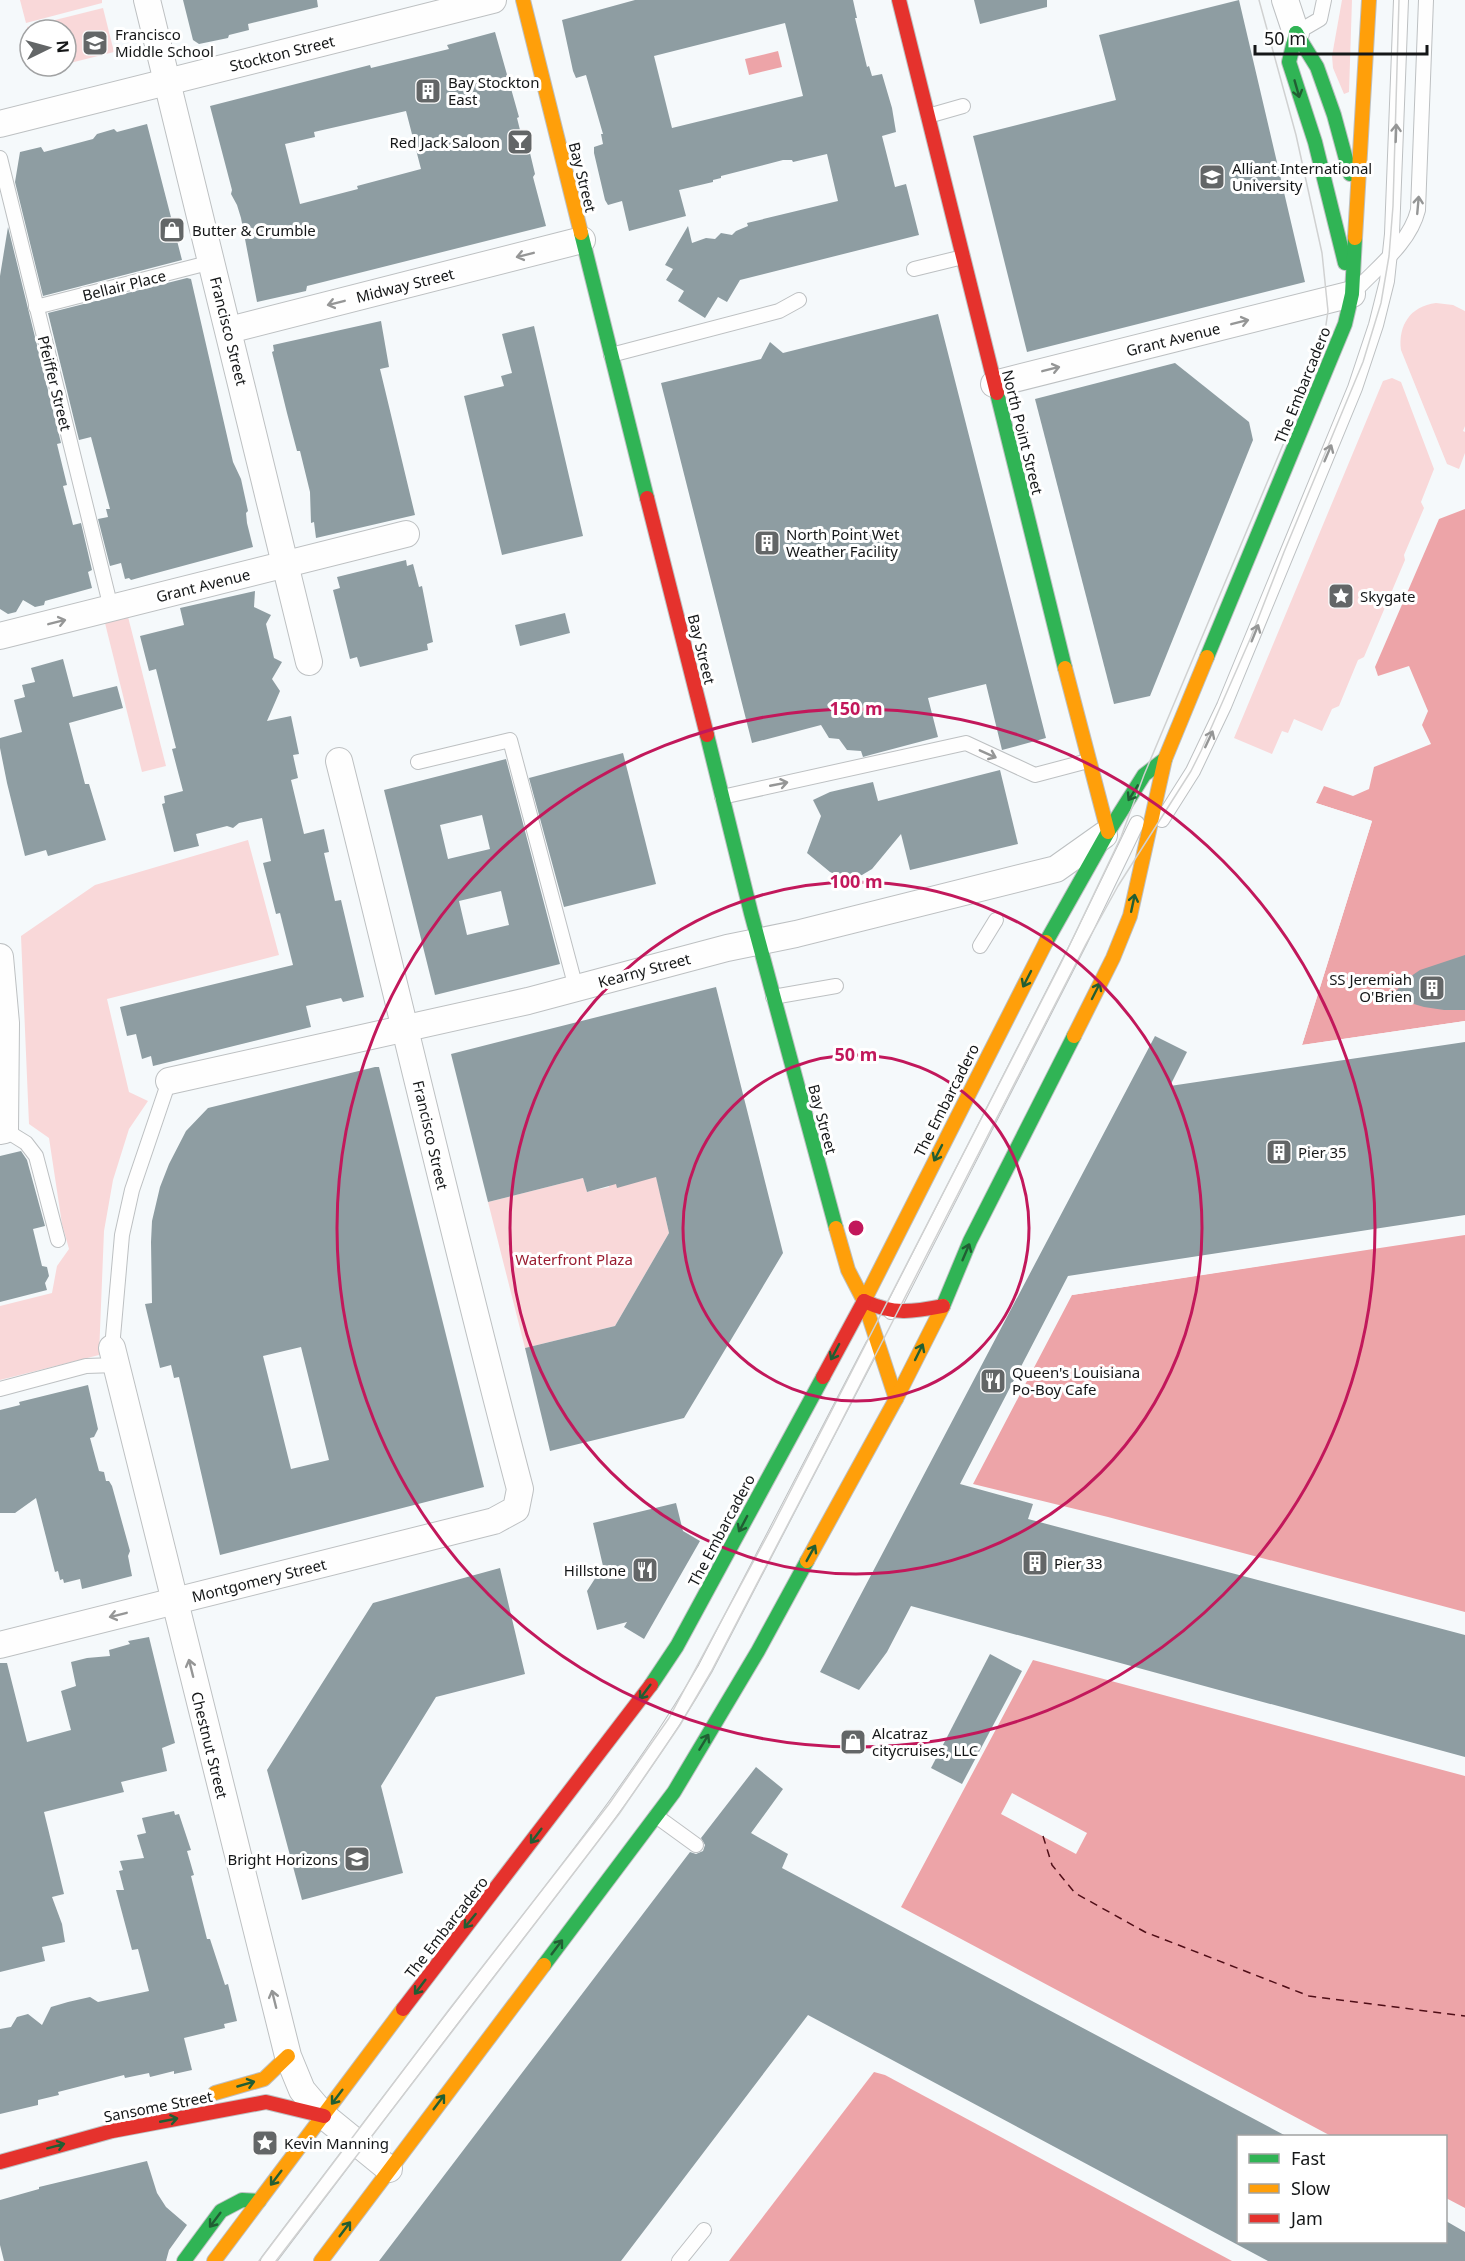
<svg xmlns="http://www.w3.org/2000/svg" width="1465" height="2261" font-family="'Noto Sans',sans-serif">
<rect width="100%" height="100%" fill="#f5f9fb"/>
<g fill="#f9d8d9">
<path d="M20,0H102V3L26,23Z"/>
<path d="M1342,0H1352L1349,92L1344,94L1333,68L1332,56Z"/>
<path d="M103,8L114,52L66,64V30H30V40L27,27Z"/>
<path d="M1436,303L1453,305L1465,311V426L1463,431L1465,432V453L1459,469L1447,464L1401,350C1398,326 1410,306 1436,303Z"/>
<path d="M1392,378L1401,382L1434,469L1421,502L1424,508L1404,555L1405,560L1364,657L1358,660L1339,706L1332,709L1322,731L1294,719L1288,733L1282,731L1272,754L1234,738L1383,381Z"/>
<path d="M125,605L166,766L142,772L102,611Z"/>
<path d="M248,840L279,955L107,999L129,1092L148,1101L129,1129L113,1180L104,1231L99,1355L0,1380V1306L52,1293L57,1266L69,1249L62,1224L49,1138L29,1124L21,936L95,885Z"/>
<path d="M653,1161L669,1233L615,1326L525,1348L488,1202L583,1178L587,1192L609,1187L605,1173Z"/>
</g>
<g fill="#eda4a8">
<path d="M778,51L782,67L749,75L745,59Z"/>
<path d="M1465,509V1021L1302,1045L1372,821L1316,803L1324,786L1353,796L1369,789L1374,767L1431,744L1422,725L1428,711L1409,666L1378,676L1375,667L1439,519Z"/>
<path d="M1465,1235V1612L1108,1517L973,1484L1072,1295Z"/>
<path d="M1033,1660L1465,1776V2208L1446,2198V2136H1331L901,1907Z"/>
<path d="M874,2072L885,2075L1232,2261H729Z"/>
</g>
<g fill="#f5f9fb">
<path d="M1316,803L1372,821L1302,1045L1465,1021V1024L1302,1048L1299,1047L1369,823L1315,806Z"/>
<path d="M1465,1232V1234L1072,1295L1074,1292Z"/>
<path d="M1012,1793L1087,1833L1076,1854L1001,1814Z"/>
</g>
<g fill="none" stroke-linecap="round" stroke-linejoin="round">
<path stroke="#4f0e17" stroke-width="1.5" stroke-dasharray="8 6" stroke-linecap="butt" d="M1043,1836L1052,1865L1075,1893L1145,1932L1309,1996L1465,2016"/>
</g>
<g fill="#8e9da2" fill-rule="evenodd">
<path d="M183,0H317L318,7L248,24L249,30L229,35L228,38L199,44L193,40Z"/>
<path d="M635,0H853L857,18H855L867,67L869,66L872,76L882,74L892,108L896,132L882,136L895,187L906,184L919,235L740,280L727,302L718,297L705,318L678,301L684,291L666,280L673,269L665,265L688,226L692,243L706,238L715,239L721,233L732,235L736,231L748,226L747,223L838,201L827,154L793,162L792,160H783L721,176V178L713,180V182L679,190L686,216L629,231L622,201L608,205L605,200L594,153V147L603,144L601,134H603L586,75L576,78L573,71L562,20ZM785,23L803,96L672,128L654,56Z"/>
<path d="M974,0H1047V7L980,24Z"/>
<path d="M1239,0L1305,282L1027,352L973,136L1116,100L1099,35Z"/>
<path d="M495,32L519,117L517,118L526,154L530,153L535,174L533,177L546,226L327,281L307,286L306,291L257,302L241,218L237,205L231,194L232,190L210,106L370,65L371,68L449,49L447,45ZM406,111L421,169L357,186L358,189L300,204L285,144L315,137L314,132Z"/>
<path d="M147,124L182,260L43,296L15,182L20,152L41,147L44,152L93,139L97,134L114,129L117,132Z"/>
<path d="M8,227L61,443L57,444L67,485L63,486L73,525L81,523L92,570L88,572L92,588L45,601L44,605L35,607L23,600L16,612L8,614L0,609V276Z"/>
<path d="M187,278L191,279L233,462L241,479L248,511L246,513L247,523L253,547L149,575L131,580L129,578L125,579L121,563L110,566L98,519L108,517L106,509H110L91,437L79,440L48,313Z"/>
<path d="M938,314L1046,738L1002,750L986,684L928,698L938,737L870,755L863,757L861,751L847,750L839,739L829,738L821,725L752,743L661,383L761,359L770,342L783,353Z"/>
<path d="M381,321L389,367L380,369L415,515L316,538L314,522L311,523L310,492L300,451H297L287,413L272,352L274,351L273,345Z"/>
<path d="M534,326L583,536L502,555L464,396L504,386L501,376L512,373L502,334Z"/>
<path d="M1175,363L1249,422L1253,440L1150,696L1114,704L1035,399Z"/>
<path d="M406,560L407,566L413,564L419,587L422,586L433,642L427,644L428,650L360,667L357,657L350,659L333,590L340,588L337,577Z"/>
<path d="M255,591L254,607L271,615L266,624L274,658L282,662L272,679L280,691L267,721L291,716L299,754L293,755L298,778L291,780L304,834L324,829L329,852L324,853L335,901L341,900L364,997L343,1002L341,998L306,1006L311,1027L153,1066L151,1056L142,1059L136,1034L127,1036L120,1007L293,965L280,913L276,914L263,863L271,861L262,818L239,823L233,828L227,826L196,834L199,846L174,852L162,804L165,803L164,796L183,791L172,749L176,748L156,669L149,671L140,636L184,625L180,608Z"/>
<path d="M565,613L570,633L520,646L515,625Z"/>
<path d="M63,659L73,697L117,686L123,708L69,723L85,784H89L106,840L48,856L46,850L25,856L7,783L0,748V738L22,732L14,700L25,697L22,685L35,682L31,668Z"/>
<path d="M623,753L656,884L564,907L529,778Z"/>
<path d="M506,759L560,964L435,995L384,790ZM482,815L490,849L448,859L440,825ZM501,891L509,925L467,935L459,901Z"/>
<path d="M1000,770L1018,844L910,870L901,834L872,869L862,875L852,877H841L830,872L807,853L821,816L813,800L830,792L873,782L878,801Z"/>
<path d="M1465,955V1010H1444L1424,1007L1407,1002L1394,994L1404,981L1420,970Z"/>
<path d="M716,987L783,1253L684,1418L550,1451L525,1348L615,1326L669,1233L656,1177L617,1188L616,1184L587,1192L583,1178L488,1202L451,1054Z"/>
<path d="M1155,1036L1187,1052L1170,1086L1465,1042V1215L1068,1276L960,1484L1033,1504L1028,1519L1465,1635V1757L911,1606L887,1652L859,1690L820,1672Z"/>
<path d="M375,1067H379L484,1487L220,1555L179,1377L174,1378L171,1365L160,1368L145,1304L152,1303L151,1242L152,1221L160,1187L169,1164L186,1131L208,1108ZM301,1347L329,1460L291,1469L263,1356Z"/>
<path d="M21,1151L27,1160L45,1226L33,1229L42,1266L47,1267L49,1276L45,1283L47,1290L0,1302V1156Z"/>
<path d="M88,1385L98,1429L94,1437L90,1438L99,1471L104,1472L106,1481H109L112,1486L130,1551L128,1556L132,1576L82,1589L80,1579L64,1583L63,1579L60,1580L58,1571L55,1572L36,1498L15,1513H0V1410L20,1405L19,1402Z"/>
<path d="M676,1503L683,1531L700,1541L644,1639L624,1627L627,1622L597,1630L587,1591L603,1566L593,1523Z"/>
<path d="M500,1568L525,1674L436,1697L381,1786L403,1873L302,1900L267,1770L373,1603Z"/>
<path d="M149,1637L175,1743L162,1748L167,1771L121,1782L124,1792L44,1812L64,1894L52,1897L62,1924L65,1942L42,1947L45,1961L0,1972V1663H7L27,1742L71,1730L61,1691L76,1686L71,1662L87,1658L110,1656L109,1650L130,1644L128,1641Z"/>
<path d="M990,1654L1022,1671L962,1784L931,1768Z"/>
<path d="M756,1767L783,1789L751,1833L788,1854L782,1868L1286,2136H1239V2241H1446V2221L1465,2232V2261H1268L808,2015L621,2261H379L690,1852L696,1854L703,1851L705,1845L701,1838Z"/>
<path d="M174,1811L175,1815L179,1814L191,1850L187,1851L194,1875L191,1876L207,1939H210L225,1985L228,1984L237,2021L224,2024L225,2028L184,2038L192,2070L174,2074V2071L150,2077L149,2073L125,2078L124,2075L58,2092L59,2095L38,2100V2105L0,2114V2029L11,2027L17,2017L28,2014L42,2025L51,2007L68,2002L90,1997L98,2002L149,1991L138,1949L132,1950L116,1890H124L119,1871L123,1870L120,1861L144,1858L137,1835L146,1833L142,1818Z"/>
<path d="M147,2161L157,2193L166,2207L187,2225L169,2250L166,2261H4L0,2245V2200L39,2189V2187Z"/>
</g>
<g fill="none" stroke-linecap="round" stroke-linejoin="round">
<g stroke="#bdc0c2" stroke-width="16">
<g id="lane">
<path d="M1296,33L1320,19L1324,0"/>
<path d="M928,116L963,106"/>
<path d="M0,158L111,608"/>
<path d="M914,269L963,257"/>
<path d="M1358,288C1380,265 1410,242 1418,210L1426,0"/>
<path d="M36,307L212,262"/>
<path d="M611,355L779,311L799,300"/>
<path d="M418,762L510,740L576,988"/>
<path d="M722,797L966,743L1035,775L1088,761"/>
<path d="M1162,820L1193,771L1224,706L1355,388L1376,325L1387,281L1392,234L1401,0"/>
<path d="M980,946L996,920"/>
<path d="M773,997L836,986"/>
<path d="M5,1130L26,1143L36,1156L58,1240"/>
<path d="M891,1312L1080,941L1137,823"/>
<path d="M112,1348L122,1235L132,1190L169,1081"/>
<path d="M0,1389L86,1366L116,1365"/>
<path d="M656,1816L696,1845"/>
<path d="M268,2261C342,2163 416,2065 491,1968C566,1871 643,1776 705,1669L873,1345"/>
<path d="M679,2261L704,2230"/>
</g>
</g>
<g stroke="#bdc0c2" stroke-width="28">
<g id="street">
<path d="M147,0L309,662"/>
<path d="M1285,0L1296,33"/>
<path d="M0,124L493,0"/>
<path d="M229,330L582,240"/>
<path d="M994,384L1352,294"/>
<path d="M0,636L406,534"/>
<path d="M0,957L6,1023L5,1130L0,1131"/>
<path d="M169,1081L528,1001L727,948L796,934L1056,869L1104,835"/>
<path d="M112,1348L288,2056L302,2090L324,2116L389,2169"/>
<path d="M0,1645L494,1521L516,1509L520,1489C456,1247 400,1003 339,761"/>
</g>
</g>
<g stroke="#bdc0c2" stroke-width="16">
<g id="fast">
<path d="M1296,33L1289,62L1315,142L1345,263"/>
<path d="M1296,33L1317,67L1334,115L1350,174"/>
<path d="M581,233L647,498"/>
<path d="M997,393L1065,668"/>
<path d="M1207,657L1345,324L1352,294L1355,238"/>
<path d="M707,735L751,913L836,1228"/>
<path d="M1046,942L1108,832L1144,775L1165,759"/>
<path d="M943,1306L970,1241L1074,1036"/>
<path d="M651,1685L677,1646L823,1377"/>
<path d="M544,1965L674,1792L758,1651L807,1561"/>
<path d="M184,2261L221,2211L242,2200L259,2201"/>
</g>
</g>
<g stroke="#bdc0c2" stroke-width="16">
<g id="slow">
<path d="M523,0L581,233"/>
<path d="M1355,238L1369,0"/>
<path d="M1065,668L1108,832"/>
<path d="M1074,1036L1113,958L1130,916L1165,759L1207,657"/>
<path d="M836,1228L848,1270L864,1301L896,1399"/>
<path d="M864,1301L1046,942"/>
<path d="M807,1561L896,1399L943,1306"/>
<path d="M215,2093L264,2079L288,2056"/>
<path d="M214,2261L403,2009"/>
<path d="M321,2261L544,1965"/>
</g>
</g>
<g stroke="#bdc0c2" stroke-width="16">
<g id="jam">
<path d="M899,0L997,393"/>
<path d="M647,498L707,735"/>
<path d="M864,1301C894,1315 912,1312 943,1306"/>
<path d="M823,1377L864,1301"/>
<path d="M403,2009L651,1685"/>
<path d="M0,2162L112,2131L266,2102L324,2116"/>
</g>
</g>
<use href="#lane" stroke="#fefefe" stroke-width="14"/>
<use href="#street" stroke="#fefefe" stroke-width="26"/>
<use href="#fast" stroke="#30b455" stroke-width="14"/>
<use href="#slow" stroke="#ff9f0a" stroke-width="14"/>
<use href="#jam" stroke="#e5322d" stroke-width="14"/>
<g stroke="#d0d1d1" stroke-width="1.5">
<path d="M259,2261L448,2011L609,1804L669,1718L773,1525L1062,961L1121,837L1144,775L1322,352L1328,311L1322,253L1296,135L1259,0"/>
<path d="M276,2261L619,1814L680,1725L711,1672L837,1430L1086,944L1118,886L1191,771L1201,751L1251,637L1284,552L1363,362L1381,303L1389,256L1393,206L1399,0"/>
</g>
</g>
<defs><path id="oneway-shaft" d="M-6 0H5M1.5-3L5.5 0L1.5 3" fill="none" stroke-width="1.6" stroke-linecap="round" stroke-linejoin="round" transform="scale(1.5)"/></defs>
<g stroke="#215e33">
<use href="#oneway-shaft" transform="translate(1297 89) rotate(74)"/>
<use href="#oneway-shaft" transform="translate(1133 793) rotate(122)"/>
<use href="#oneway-shaft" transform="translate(1133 903) rotate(-78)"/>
<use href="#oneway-shaft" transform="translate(1027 979) rotate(117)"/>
<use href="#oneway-shaft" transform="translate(1096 991) rotate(-63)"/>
<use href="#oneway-shaft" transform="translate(938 1153) rotate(117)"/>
<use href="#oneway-shaft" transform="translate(966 1252) rotate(-67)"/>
<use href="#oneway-shaft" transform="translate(835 1352) rotate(118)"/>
<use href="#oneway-shaft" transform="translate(919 1352) rotate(-64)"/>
<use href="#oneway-shaft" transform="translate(743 1524) rotate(118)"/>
<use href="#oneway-shaft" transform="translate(811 1553) rotate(-61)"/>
<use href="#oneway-shaft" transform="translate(645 1692) rotate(127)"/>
<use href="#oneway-shaft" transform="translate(704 1742) rotate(-59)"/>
<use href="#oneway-shaft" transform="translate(536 1836) rotate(127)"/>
<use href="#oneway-shaft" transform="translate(470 1921) rotate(129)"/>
<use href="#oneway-shaft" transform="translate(557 1947) rotate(-53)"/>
<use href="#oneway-shaft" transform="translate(420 1987) rotate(127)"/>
<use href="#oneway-shaft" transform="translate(246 2084) rotate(-16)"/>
<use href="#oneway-shaft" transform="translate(337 2097) rotate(127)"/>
<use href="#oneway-shaft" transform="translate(439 2102) rotate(-53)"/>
<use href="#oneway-shaft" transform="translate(169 2120) rotate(-11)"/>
<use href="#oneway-shaft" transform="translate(56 2146) rotate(-15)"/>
<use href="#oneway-shaft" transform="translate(276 2178) rotate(127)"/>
<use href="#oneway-shaft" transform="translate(215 2220) rotate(127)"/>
<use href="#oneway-shaft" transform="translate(345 2229) rotate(-53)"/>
</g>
<g stroke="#959696">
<use href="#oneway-shaft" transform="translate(1396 133) rotate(-88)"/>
<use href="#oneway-shaft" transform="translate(1418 205) rotate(-85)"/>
<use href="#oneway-shaft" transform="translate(525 255) rotate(166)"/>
<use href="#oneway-shaft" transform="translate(336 303) rotate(166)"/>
<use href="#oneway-shaft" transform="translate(1240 322) rotate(-14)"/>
<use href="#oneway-shaft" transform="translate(1051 369) rotate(-14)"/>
<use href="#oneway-shaft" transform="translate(1328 453) rotate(-67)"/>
<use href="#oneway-shaft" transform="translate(57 622) rotate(-14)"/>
<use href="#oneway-shaft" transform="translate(1255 633) rotate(-68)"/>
<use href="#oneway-shaft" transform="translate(1209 739) rotate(-65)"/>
<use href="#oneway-shaft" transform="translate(988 754) rotate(24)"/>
<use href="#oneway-shaft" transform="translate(779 784) rotate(-11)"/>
<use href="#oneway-shaft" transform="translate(118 1615) rotate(166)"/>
<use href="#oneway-shaft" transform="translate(191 1668) rotate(-104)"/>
<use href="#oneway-shaft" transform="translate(274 1999) rotate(-104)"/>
</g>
<g fill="none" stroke="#c2185b" stroke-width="3">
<circle cx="856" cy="1228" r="173"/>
<circle cx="856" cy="1228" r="346"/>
<circle cx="856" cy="1228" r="519"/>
</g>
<defs>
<g id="school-square" transform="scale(1.35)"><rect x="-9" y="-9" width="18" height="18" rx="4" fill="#636667" stroke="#fff"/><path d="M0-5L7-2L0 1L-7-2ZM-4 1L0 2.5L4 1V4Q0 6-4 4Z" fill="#fff"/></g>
<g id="building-square" transform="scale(1.35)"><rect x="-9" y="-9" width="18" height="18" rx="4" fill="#636667" stroke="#fff"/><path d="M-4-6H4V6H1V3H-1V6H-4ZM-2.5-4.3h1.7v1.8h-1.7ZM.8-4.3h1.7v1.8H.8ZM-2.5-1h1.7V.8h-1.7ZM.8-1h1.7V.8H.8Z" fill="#fff"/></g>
<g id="bar-square" transform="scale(1.35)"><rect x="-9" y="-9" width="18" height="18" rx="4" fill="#636667" stroke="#fff"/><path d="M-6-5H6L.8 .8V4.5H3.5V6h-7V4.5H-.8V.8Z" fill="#fff"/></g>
<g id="shop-square" transform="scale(1.35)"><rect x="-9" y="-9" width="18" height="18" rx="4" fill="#636667" stroke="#fff"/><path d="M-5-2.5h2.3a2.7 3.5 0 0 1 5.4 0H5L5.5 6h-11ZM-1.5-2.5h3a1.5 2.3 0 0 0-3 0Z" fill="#fff"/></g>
<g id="sight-square" transform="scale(1.35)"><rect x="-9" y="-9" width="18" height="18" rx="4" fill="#636667" stroke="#fff"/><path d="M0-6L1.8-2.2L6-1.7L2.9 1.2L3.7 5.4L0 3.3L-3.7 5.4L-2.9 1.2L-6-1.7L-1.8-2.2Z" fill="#fff"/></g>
<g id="restaurant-square" transform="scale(1.35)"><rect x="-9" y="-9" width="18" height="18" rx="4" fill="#636667" stroke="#fff"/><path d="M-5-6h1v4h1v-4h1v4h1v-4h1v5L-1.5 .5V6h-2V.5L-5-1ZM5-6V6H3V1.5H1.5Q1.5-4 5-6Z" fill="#fff"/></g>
</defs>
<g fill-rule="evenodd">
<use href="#school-square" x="95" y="43"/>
<use href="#building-square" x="428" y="91"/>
<use href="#bar-square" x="520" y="142"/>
<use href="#school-square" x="1212" y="177"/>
<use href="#shop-square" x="172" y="230"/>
<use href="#building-square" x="767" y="543"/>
<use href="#sight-square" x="1341" y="596"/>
<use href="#building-square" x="1432" y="988"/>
<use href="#building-square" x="1279" y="1152"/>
<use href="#restaurant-square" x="993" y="1381"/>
<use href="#building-square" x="1035" y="1563"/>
<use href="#restaurant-square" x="645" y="1570"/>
<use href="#shop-square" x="853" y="1742"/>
<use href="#school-square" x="357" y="1859"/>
<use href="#sight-square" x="265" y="2143"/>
</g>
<g text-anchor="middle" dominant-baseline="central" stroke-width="6" stroke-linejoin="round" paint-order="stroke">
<g font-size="15" fill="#151718" stroke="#fff" text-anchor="start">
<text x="115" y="34">Francisco<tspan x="115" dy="17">Middle School</tspan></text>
<text x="448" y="82">Bay Stockton<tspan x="448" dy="17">East</tspan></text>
<text x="500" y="142" text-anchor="end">Red Jack Saloon</text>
<text x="1232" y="168">Alliant International<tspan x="1232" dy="17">University</tspan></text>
<text x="192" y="230">Butter &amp; Crumble</text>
<text x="786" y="534">North Point Wet<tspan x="786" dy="17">Weather Facility</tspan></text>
<text x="1360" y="596">Skygate</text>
<text x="1412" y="979" text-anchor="end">SS Jeremiah<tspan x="1412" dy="17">O'Brien</tspan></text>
<text x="1298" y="1152">Pier 35</text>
<text x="1012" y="1372">Queen's Louisiana<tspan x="1012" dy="17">Po-Boy Cafe</tspan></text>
<text x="1054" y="1563">Pier 33</text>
<text x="626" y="1570" text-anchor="end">Hillstone</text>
<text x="872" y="1733">Alcatraz<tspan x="872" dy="17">citycruises, LLC</tspan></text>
<text x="338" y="1859" text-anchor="end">Bright Horizons</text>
<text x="284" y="2143">Kevin Manning</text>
</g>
<g font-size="15" fill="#151718" stroke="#fff">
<text transform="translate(282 53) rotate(-14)">Stockton Street</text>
<text transform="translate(583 177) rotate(76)">Bay Street</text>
<text transform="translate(124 285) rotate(-14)">Bellair Place</text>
<text transform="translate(405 285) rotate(-14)">Midway Street</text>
<text transform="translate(229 331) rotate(76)">Francisco Street</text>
<text transform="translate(1173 339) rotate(-14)">Grant Avenue</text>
<text transform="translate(55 383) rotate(76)">Pfeiffer Street</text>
<text transform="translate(1302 385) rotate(-68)">The Embarcadero</text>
<text transform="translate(1023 432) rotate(76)">North Point Street</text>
<text transform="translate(203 585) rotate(-14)">Grant Avenue</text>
<text transform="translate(702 649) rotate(76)">Bay Street</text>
<text transform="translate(644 970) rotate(-15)">Kearny Street</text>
<text transform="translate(946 1100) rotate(-63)">The Embarcadero</text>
<text transform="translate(823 1119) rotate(75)">Bay Street</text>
<text transform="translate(431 1135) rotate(77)">Francisco Street</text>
<text transform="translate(721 1530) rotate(-62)">The Embarcadero</text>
<text transform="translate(259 1580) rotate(-14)">Montgomery Street</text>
<text transform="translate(210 1745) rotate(76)">Chestnut Street</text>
<text transform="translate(446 1927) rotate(-52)">The Embarcadero</text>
<text transform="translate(158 2106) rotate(-11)">Sansome Street</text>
</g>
<g font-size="15" fill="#9a1d31" stroke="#fff">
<text x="574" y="1259">Waterfront Plaza</text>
</g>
</g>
<circle cx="856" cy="1228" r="9" fill="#c2185b" stroke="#fff" stroke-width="3"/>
<g font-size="18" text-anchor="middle" font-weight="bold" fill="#c2185b" stroke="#fff" stroke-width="6" stroke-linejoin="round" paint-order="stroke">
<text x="856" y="715">150 m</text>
<text x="856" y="888">100 m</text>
<text x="856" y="1061">50 m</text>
</g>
<rect x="1237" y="2135" width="210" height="108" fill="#ffffff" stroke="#a1a2a3" stroke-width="1.5"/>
<rect x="1249" y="2154" width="30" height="9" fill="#30b455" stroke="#a1a2a3" stroke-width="1.5"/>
<text x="1291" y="2165" font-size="18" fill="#151718">Fast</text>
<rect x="1249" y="2184" width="30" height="9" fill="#ff9f0a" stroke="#a1a2a3" stroke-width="1.5"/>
<text x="1291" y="2195" font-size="18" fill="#151718">Slow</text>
<rect x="1249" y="2214" width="30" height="9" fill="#e5322d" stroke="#a1a2a3" stroke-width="1.5"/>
<text x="1291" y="2225" font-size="18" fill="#151718">Jam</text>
<g transform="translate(48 48) rotate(85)"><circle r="28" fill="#ffffff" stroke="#a1a2a3" stroke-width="1.5"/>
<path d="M0-4.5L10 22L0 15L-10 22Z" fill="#636667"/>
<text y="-9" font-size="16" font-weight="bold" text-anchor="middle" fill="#151718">N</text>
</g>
<path d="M1255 45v9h172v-9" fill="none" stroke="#151718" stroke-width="3"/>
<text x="1264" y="45" font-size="18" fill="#151718" stroke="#ffffff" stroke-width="4.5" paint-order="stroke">50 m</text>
</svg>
